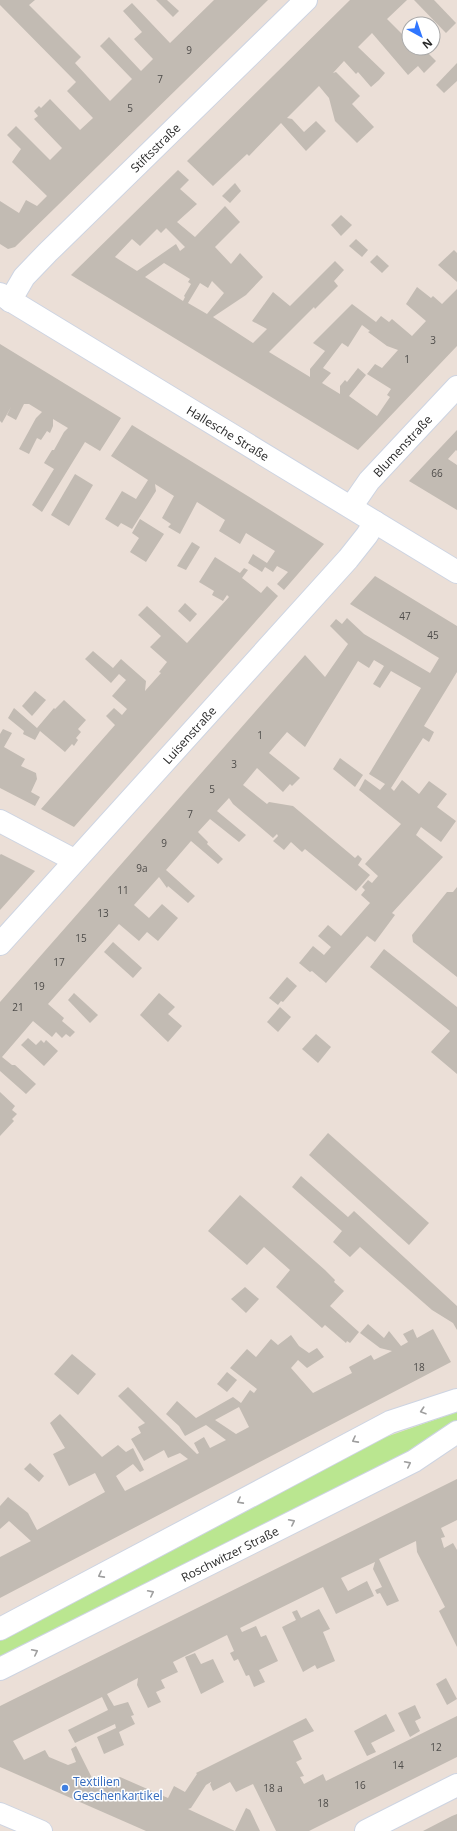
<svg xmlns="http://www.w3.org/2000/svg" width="457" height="1831" font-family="'Open Sans',sans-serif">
<rect width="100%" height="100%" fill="#ebdfd7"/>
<path fill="#bae690" d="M457,1412V1422L413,1453L0,1661V1641L383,1438Z"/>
<g fill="#c2bbb3" fill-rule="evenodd">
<path d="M0,0H35L29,5L81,57L75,63L110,101L132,79L100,46L109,37L141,71L153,59L134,39L142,32L123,11L132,3L170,43L214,0H268L15,247L8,249L0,244V201L19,213L26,200L37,206L47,196L12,162L21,149L7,135L16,126L50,160L62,148L34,119L38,116L34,111L39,106L41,108L50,99L80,130L93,118L67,91L76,82L0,5Z"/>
<path d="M156,0H167L179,11L173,17Z"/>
<path d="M350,0H407L387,19L403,35L407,32L409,34V48H423L436,61L424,73L418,66L408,75L372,33L358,47L385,73L379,80L371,87L358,72L356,74L344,61L333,73L336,72L360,96L352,104L374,127L357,143L335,121L329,98L319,86L287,118L292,119L304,132L316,121L326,131L306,151L281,123L249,156L247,154L213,186L187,161Z"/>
<path d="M414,0H434L456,23L446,33Z"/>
<path d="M457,63V81L444,93L436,85Z"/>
<path d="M178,170L189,180L180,189L197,204L177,222L195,237L225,206L240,222L215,247L231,264L240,253L263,277L246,295L213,317L253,343L267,329L252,321L273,292L290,306L335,261L344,270L334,281L338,286L315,309L314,307L269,352L310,377V369L325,351L313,343L352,304L376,322L381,316L389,322L392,319L412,336L426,321L406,304L417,287L431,298L433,296L442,304L457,289V346L358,450L71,275ZM166,228L185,247L180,251L176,244L137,271L115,257L132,239L140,246L157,229L161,233ZM164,263L190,279L188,282L191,284L184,296L185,297L183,301L145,277ZM212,281L224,293L207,314L188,303L200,283L208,288ZM362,325L370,331L368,332L387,346L398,350L382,368L375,364L367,374L391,389L387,395L390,397L377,416L349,396L366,375L358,368L347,382L345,380L340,386V394L322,383L331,373L323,368L342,343L348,347Z"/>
<path d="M235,183L241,191L230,203L222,196Z"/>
<path d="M341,215L352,225L341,236L331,225Z"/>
<path d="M356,239L368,250L362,257L349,246Z"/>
<path d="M454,250L457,253V282L438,265Z"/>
<path d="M377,255L389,266L382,273L370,262Z"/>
<path d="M0,344L121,418L100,451L85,442L42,512L32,505L54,469L44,463L52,450H54L64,432L68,428L53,419V426L50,433L47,431L41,440L37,438L29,454L19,449L36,418L42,412L29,404H24L16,420L7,415L11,407L2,423L0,421Z"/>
<path d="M132,425L251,498L324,544L284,590L277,584L288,572L277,566L273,572L265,567L262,572L248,563L253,554L267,563L275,551L246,533L240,544L219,531L225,520L197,502L180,534L168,527L171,524L162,518L174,496L155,484L156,491L132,529L121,523L118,527L105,519L122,491L136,499L148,480L111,456Z"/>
<path d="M457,430V451L456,450L448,459L457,465V510L409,481Z"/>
<path d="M75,474L93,485L69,526L51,515Z"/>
<path d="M140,519L164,534L146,562L130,552L139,538L132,533Z"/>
<path d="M192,542L200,547L186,570L177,566Z"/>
<path d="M215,557L240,573L244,568L248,570L242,578L261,593L267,586L278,596L74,827L41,809L115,725L106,716L114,708L122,715L127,709L112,696L126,680L119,674L111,683L85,659L93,651L113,668L121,659L146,681L145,691L161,673L159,672L167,662L150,647L161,636L138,615L147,606L187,643L229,597L227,595L223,601L212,595L214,591L199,582Z"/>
<path d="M375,576L457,626V672L424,726L434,732L429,742L423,738L391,788L394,791L402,780L419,794L429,781L447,794L437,807L456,821L441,842L421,827L416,835L443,857L392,913L395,915L375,942L367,936L326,983L312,971L310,972L299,963L313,946L324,955L331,947L318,936L328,925L341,936L370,903L361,895L365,890L362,887L368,880L372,883L378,876L365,864L401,824L359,790L365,779L380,790L385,784L369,774L421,688L391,671L380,688L373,684L384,666L374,660L369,668L358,661L305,747L287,732L269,753L300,778L292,786L290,784L283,792L257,768L243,785L267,804L269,802L293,806L355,858L358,855L362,859L358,865L370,875L356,891L305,849L302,852L291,842L284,850L273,841L278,836L277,834L273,838L233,804L229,798L217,811L246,835L239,842L210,819L198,832L208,842L207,844L223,859L218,864L191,841L166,870L195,896L188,903L168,886L167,888L159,877L134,905L149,918L162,904L178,918L158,941L147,932L139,941L119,924L48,1004L64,1018L62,1021L75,1032L70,1037L66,1034L62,1038L56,1032L52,1037L33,1021L2,1057L12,1065H15L36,1084L26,1094L0,1071V1002L305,655L325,677L348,644L330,626L336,619L342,624L347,618L364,634L430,673L439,658L350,604Z"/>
<path d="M185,603L197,614L190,622L178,611Z"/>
<path d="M35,691L46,700L32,716L22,706Z"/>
<path d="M64,700L86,720L78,729L81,732L76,738L78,740L74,746L72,744L65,752L40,731L35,740L23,734L24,731L8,718L14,708L37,728L54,708L55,709Z"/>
<path d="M3,729L12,733L4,747L25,759L21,766L36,773L37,779L31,792L40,797L35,806L0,788V734Z"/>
<path d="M340,758L363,775L355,787L333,769Z"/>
<path d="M1,854L35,871L0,910V855Z"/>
<path d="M457,887V977L413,942L412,935L447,892H453Z"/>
<path d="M113,942L142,968L133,978L104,952Z"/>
<path d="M384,949L457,1007V1074L431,1052L450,1031L370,967Z"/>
<path d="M287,977L297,986L283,1002L281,1001L278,1005L269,998Z"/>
<path d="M74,993L98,1015L90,1023L68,1000Z"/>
<path d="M159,993L175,1007L168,1014L182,1026L168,1042L140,1015Z"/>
<path d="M280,1007L291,1017L278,1032L267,1022Z"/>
<path d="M316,1034L331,1047L318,1063L302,1049Z"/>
<path d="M28,1038L36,1045L41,1040L44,1043L46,1040L58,1051L44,1066L21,1045Z"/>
<path d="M0,1092L15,1106L12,1110L17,1114L12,1119L14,1121L0,1136Z"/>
<path d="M328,1133L429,1223L409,1245L309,1155Z"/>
<path d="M301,1176L348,1217L354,1211L457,1306V1330L453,1323L432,1310L360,1247L350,1257L333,1242L342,1231L292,1187Z"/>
<path d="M240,1195L325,1270L335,1280L334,1282L344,1291L330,1306L359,1332L350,1343L347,1341L346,1343L325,1325L322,1328L276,1287L290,1270L264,1247L247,1265L208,1231Z"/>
<path d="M245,1287L259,1299L246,1313L231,1299Z"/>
<path d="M368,1324L384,1338L389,1331L401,1346L408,1342L403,1334L413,1329L417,1338L433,1329L451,1362L0,1598V1557L31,1541L9,1521L0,1529V1506L8,1497L28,1513L37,1530L105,1492L95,1473L69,1486L53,1454L65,1448L50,1423L60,1414L102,1457L118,1445L126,1452L133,1448L144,1470L140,1472L133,1464L116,1476L125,1491L188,1459L180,1453L168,1458L164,1450L144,1461L131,1439L141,1433L138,1427L145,1423L118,1396L128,1387L197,1454L199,1453L194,1443L204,1437L210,1448L226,1440L206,1425L185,1436L179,1426L166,1414L177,1401L196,1418L233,1397L241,1403L250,1390L254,1393L257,1389L230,1368L247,1349L256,1357L271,1339L278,1345L291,1335L299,1346L309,1353L317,1348L324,1357L307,1368L298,1360L291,1368L313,1393L352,1373L349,1367L371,1355L374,1360L392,1351L380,1348L360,1333ZM239,1407L249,1427L236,1434L215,1420Z"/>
<path d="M72,1354L96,1374L78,1395L54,1374Z"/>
<path d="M227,1372L237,1380L227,1392L217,1384Z"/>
<path d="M30,1463L44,1476L39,1482L24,1469Z"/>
<path d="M457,1479V1520L441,1528L445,1537L441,1538L444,1548L453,1543L457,1550V1647L439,1611L445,1607L417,1552L416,1541L379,1559L399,1601L387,1606L380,1593L377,1594L375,1590L382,1587L373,1569L375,1562L341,1578L348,1591L367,1581L374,1596L336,1614L323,1587L240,1628L242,1632L256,1626L261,1637L266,1635L278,1661L259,1670L265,1682L254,1687L249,1675L246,1676L238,1659L234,1661L230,1653L234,1651L227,1635L173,1662L178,1672L161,1680L165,1688L156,1692L161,1702L148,1708L137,1685L138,1678L107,1694L114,1706L128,1702L134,1715L131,1716L135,1724L119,1732L124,1745L104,1754L97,1737L116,1728L115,1724L75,1743L68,1730L108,1710L102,1697L13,1741L24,1760L45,1750L49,1757L68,1765L76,1762L71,1749L76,1746L97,1788L120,1777L168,1798L174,1786L185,1792L197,1774L196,1773L306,1718L314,1731L293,1741L302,1759L296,1762L304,1776L300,1777L304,1784L323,1774L326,1781L457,1716V1757L309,1831H276L253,1784L236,1792L230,1782L213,1791L210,1784L211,1783V1782L206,1785L191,1808L188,1809L235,1831L246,1808L250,1810L260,1831H146L0,1767V1706Z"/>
<path d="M319,1609L330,1629L323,1632L335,1661L317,1669L315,1665L303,1672L282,1627L296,1620L292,1612L297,1610L301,1618Z"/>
<path d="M195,1653L201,1664L213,1659L224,1682L201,1694L185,1657Z"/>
<path d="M446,1678L457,1699L447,1705L436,1684Z"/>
<path d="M415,1705L421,1718L415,1721L420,1731L410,1737L398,1713Z"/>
<path d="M386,1714L395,1731L371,1743L376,1752L367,1756L354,1731Z"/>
<path d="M457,1814V1831H423L452,1816Z"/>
</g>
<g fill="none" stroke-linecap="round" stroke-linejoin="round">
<g stroke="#cdd4e2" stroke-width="22">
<path id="pedestrian" d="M0,1813L42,1831"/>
</g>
<g stroke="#cdd4e2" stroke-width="24">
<g id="minor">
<path id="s1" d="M10,301L24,277L48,252L306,0"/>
<path id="s2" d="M351,507L369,481L457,387"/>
<path d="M0,821L74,860"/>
<path id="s3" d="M0,944L348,559L367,535L375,522"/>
<path d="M366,1831L457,1785"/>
</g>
</g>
<g stroke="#cdd4e2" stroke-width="24">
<g id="secondary">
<path id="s4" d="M0,294L457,572"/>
<path d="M0,1629L390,1422L457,1400"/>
<path id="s5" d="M0,1669L414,1461L457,1432"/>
</g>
</g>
<use href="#pedestrian" stroke="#fff" stroke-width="20"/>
<use href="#minor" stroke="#fff" stroke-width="22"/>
<use href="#secondary" stroke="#fff" stroke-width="22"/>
</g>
<defs><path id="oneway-chevron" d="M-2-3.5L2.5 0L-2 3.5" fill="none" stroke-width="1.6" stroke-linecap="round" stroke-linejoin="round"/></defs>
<g stroke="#9e9e9e">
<use href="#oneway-chevron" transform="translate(423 1411) rotate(162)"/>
<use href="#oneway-chevron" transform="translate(355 1440) rotate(152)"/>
<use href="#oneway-chevron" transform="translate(408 1464) rotate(-27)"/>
<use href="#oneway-chevron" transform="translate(240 1501) rotate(152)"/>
<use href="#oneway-chevron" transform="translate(292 1522) rotate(-27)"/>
<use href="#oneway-chevron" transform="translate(101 1575) rotate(152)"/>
<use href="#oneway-chevron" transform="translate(151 1593) rotate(-27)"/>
<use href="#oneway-chevron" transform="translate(35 1652) rotate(-27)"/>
</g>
<circle fill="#3f7fe0" stroke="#fff" stroke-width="1.5" cx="65" cy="1788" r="4"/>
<g text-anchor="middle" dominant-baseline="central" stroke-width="3" stroke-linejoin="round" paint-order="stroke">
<g font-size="10" fill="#4e4c4a">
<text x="189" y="50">9</text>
<text x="160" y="79">7</text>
<text x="130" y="108">5</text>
<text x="433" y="340">3</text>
<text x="407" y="359">1</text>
<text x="437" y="473">66</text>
<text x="405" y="616">47</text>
<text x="433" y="635">45</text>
<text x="260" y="735">1</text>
<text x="234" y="764">3</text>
<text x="212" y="789">5</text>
<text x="190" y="814">7</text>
<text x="164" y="843">9</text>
<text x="142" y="868">9a</text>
<text x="123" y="890">11</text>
<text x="103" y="913">13</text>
<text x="81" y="938">15</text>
<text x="59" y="962">17</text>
<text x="39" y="986">19</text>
<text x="18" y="1007">21</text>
<text x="419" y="1367">18</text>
<text x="436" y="1747">12</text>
<text x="398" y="1765">14</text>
<text x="360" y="1785">16</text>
<text x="273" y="1788">18 a</text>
<text x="323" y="1803">18</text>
</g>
<g font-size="12" fill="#272727" stroke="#fff">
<text stroke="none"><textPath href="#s1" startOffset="212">Stiftsstraße</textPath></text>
<text stroke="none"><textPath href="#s4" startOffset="267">Hallesche Straße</textPath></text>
<text stroke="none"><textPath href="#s2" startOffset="80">Blumenstraße</textPath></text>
<text stroke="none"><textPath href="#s3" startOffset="282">Luisenstraße</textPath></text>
<text stroke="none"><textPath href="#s5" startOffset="257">Roschwitzer Straße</textPath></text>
</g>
<g font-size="12" fill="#366cbe" stroke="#fff" text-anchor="start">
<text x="73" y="1781">Textilien<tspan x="73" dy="14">Geschenkartikel</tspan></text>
</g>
</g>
<g transform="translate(421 36) rotate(140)"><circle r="19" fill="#ffffff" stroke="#a9a9a9"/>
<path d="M0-3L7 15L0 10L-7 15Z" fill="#3076ff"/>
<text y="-6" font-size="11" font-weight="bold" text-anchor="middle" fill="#272727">N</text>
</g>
</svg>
